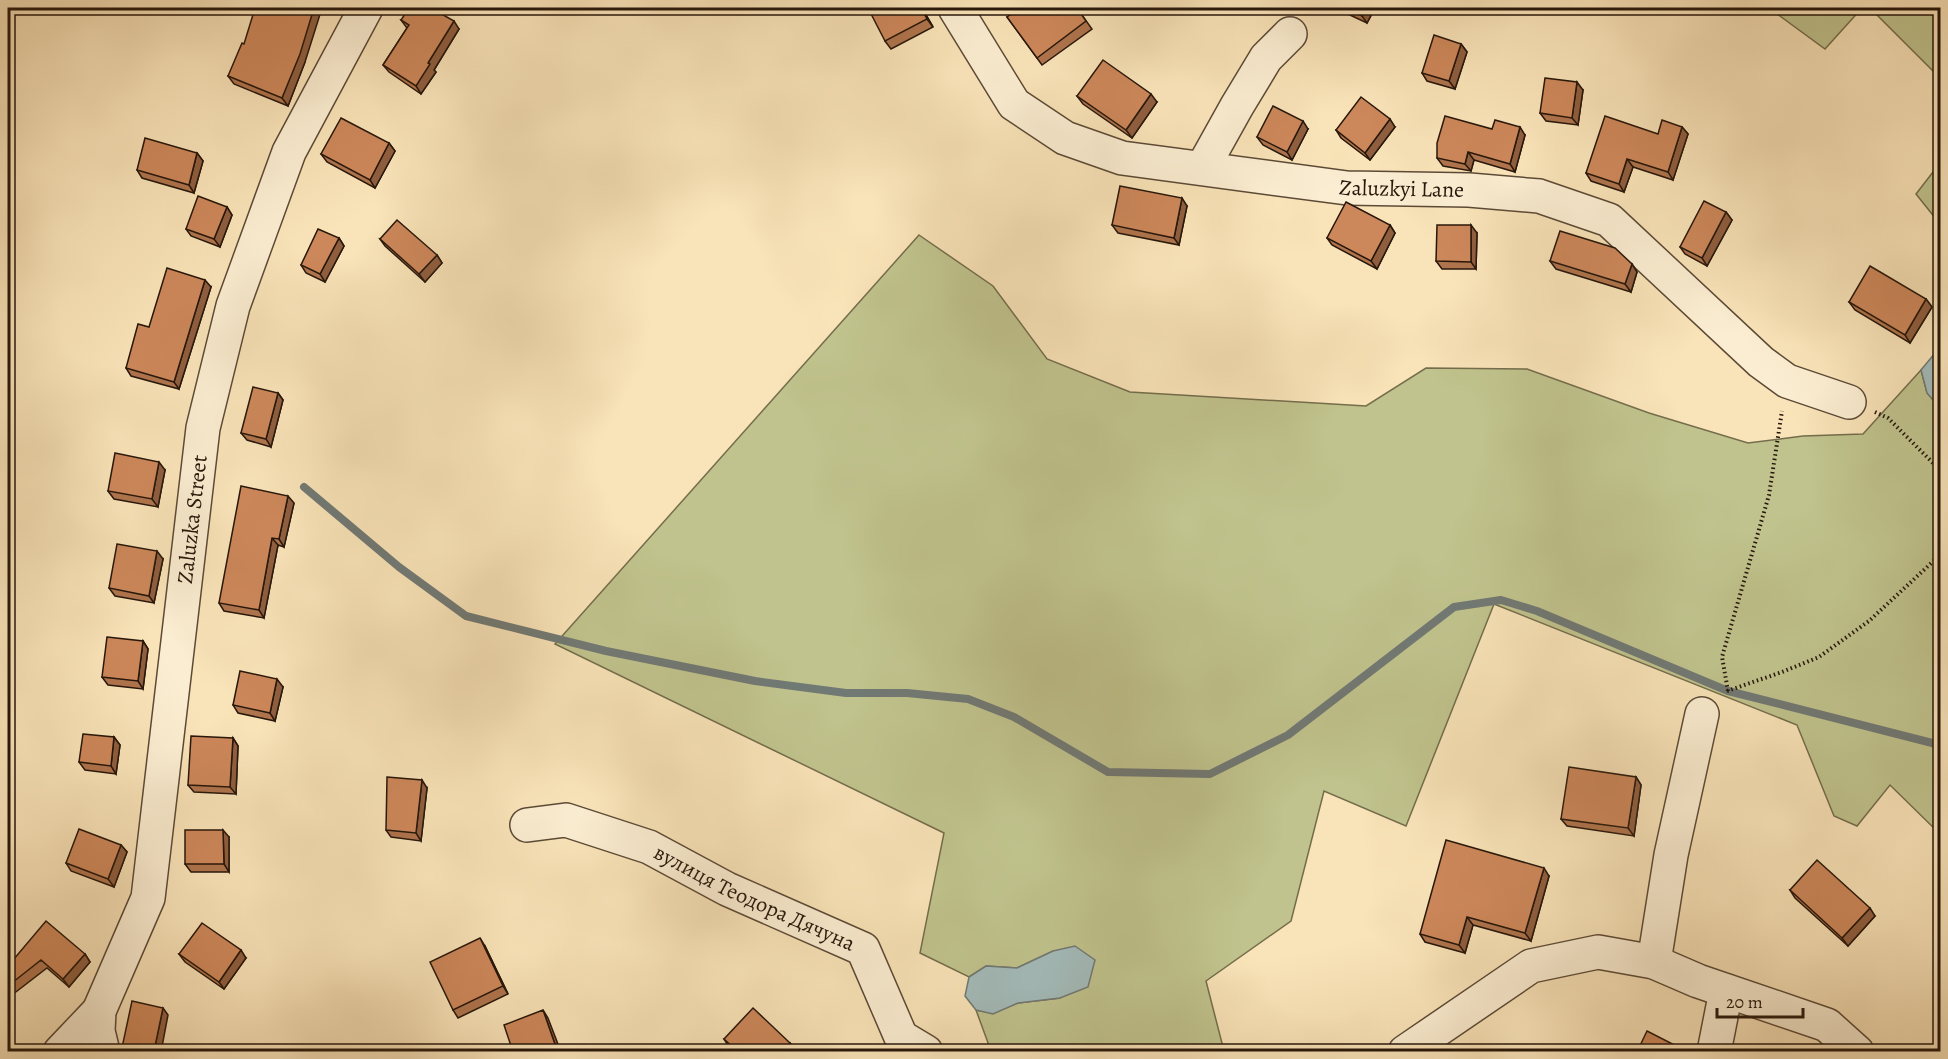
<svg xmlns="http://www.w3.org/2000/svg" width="1948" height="1059" font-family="Alegreya,serif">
<rect width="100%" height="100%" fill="#f9e3b8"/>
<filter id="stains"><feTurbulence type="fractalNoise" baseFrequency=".00333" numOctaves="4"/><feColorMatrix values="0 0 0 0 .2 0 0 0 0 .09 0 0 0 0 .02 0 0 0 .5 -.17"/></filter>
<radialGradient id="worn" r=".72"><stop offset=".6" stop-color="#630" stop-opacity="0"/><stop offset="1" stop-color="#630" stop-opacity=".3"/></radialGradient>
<g fill="#c0c38d" stroke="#746d4c" stroke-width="1.5">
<path d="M1769,8H1862L1825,49Z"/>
<path d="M1870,8H1940V78Z"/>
<path d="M1940,163V224L1916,194Z"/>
<path d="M919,235L993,286L1047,359L1130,392L1366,406L1426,368L1527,369L1649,413L1748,443L1803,436L1863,434L1921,370L1927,393L1940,408V834L1890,785L1857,826L1834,816L1797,725L1494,604L1406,826L1324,791L1291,921L1206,981L1224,1051H991L976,1010L993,1013L1018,1003L1060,998L1053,951L1017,968L986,966L969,977L920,953L944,833L555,644Z"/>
</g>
<g fill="#a3bbba" stroke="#717974" stroke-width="1.5">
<path d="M1940,347V408L1927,393L1921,370Z"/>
<path d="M1075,946L1095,960L1088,987L1060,998L1018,1003L993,1014L976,1010L965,996L969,977L986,966L1017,968L1053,951Z"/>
</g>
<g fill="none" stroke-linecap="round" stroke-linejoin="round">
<path stroke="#717974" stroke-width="8" d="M304,487L399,567L466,616L606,651L755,681L846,693H907L968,699L1014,717L1108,772L1210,774L1288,735L1454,607L1501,600L1537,611L1728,691L1940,745"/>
<g stroke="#5c4a36" stroke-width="36">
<g id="minor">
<path id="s1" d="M955,8L1014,104L1065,138L1122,158L1347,188L1469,190L1539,196L1609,220L1761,362L1787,381L1849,402"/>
<path d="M1203,167L1237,106L1266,58L1290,34"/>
<path id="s2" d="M527,825L566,820L649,847L727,889L863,949L901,1037L926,1052"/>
<path d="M1654,962L1671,855L1702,714"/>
<path d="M60,1052L99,1011"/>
<path id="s3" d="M103,1052L98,1031L99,1011L148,898L203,428L233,306L289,152L366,8"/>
<path d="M1405,1052L1531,966L1598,952L1654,962L1698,981L1827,1025L1857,1052"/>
<path d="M1714,1052L1726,991"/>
</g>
</g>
<g stroke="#27170b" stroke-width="4" stroke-dasharray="1.5 3" stroke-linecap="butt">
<path d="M1875,412L1888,418L1940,470"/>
<path d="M1727,691L1782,672L1819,657L1869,621L1940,555"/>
<path d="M1728,691L1722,657L1769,495L1782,411"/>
</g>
<use href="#minor" stroke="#fbedd1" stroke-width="33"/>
</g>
<g fill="#af744d" stroke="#27170b" stroke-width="1.5">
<path d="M922,8L933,27L891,49L885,41Z"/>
<path d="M1077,8L1092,29L1042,65L1007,17Z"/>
<path d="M1335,8H1375L1367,23Z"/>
<path d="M401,20L459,29L434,70L436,72L421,94L389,72L383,65L407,28Z"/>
<path d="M1461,44L1467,52L1455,89L1427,81L1422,73Z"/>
<path d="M305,62L288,106L234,84L228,76Z"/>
<path d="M1583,90L1578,125L1546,121L1540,113Z"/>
<path d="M1077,96L1157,102L1132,138L1083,104Z"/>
<path d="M1395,127L1370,160L1341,138L1336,130Z"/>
<path d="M1682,127L1688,134L1673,180L1633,167L1624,192L1591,181L1586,173L1658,134Z"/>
<path d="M1308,129L1292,160L1263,145L1257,137Z"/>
<path d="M1525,135L1515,172L1474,160L1471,171L1443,166L1437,158Z"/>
<path d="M389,143L395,151L375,188L327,162L321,154Z"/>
<path d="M197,153L203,161L194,193L142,178L137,170Z"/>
<path d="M1187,206L1179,245L1118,233L1112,225Z"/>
<path d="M227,207L232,215L220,247L191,236L186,229Z"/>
<path d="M1726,212L1732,220L1707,266L1685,254L1680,247Z"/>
<path d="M1390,225L1395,233L1377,269L1332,245L1327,238Z"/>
<path d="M1477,233L1476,269H1442L1436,261Z"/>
<path d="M339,238L344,246L325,282L306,273L301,265Z"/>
<path d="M380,239L437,255L442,263L425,282L385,246Z"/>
<path d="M1550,261L1632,264L1637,272L1631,292L1556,269Z"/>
<path d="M211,287L179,389L131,376L126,368L149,327Z"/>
<path d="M1926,299L1932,307L1910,343L1855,310L1849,302Z"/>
<path d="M278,393L283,400L271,447L247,440L241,433Z"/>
<path d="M165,470L158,507L114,499L108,491Z"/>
<path d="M294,503L284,547L278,545L264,618L224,611L219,603Z"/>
<path d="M163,559L154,603L115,596L109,588Z"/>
<path d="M143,641L148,649L143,689L108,685L102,677Z"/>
<path d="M283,687L275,721L238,713L233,705Z"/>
<path d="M114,737L120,745L116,774L85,770L79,762Z"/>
<path d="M233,738L238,746L236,794L194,792L188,785Z"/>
<path d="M1636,777L1641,785L1634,836L1567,826L1561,819Z"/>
<path d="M427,788L421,841L391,837L386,830Z"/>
<path d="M229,837V872H191L185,864Z"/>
<path d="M121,845L127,852L114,887L71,871L66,863Z"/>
<path d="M1549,876L1531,941L1473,925L1465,953L1425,942L1420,934Z"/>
<path d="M1790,890L1875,916L1848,946L1795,898Z"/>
<path d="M485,946L508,994L458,1018L453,1010Z"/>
<path d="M85,954L90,962L69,987L47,968L8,998V966Z"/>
<path d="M179,954L246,958L224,989L185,962Z"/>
<path d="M724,1039L790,1043L796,1050L794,1052H735L729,1047Z"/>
</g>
<g fill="#8f5e3f" stroke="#27170b" stroke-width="1.5">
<path d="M314,8H322L305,62L288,106L282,98Z"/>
<path d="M921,8H922L933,27L927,19Z"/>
<path d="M1366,8H1375L1367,23L1362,16Z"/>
<path d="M454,21L459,29L434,70L436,72L421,94L416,86L428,63Z"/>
<path d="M1461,44L1467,52L1455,89L1449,81Z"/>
<path d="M1577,82L1583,90L1578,125L1572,118Z"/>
<path d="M1151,94L1157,102L1132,138L1126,130Z"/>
<path d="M1390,119L1395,127L1370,160L1365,153Z"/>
<path d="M1303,121L1308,129L1292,160L1287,152Z"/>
<path d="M1520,127L1525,135L1515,172L1510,164Z"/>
<path d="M1682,127L1688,134L1673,180L1668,172Z"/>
<path d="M389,143L395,151L375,188L370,180Z"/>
<path d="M1468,152L1474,160L1471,171L1465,164Z"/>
<path d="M197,153L203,161L194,193L189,185Z"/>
<path d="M1627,159L1633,167L1624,192L1619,184Z"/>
<path d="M1182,198L1187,206L1179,245L1174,238Z"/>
<path d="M227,207L232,215L220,247L214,239Z"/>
<path d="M1726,212L1732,220L1707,266L1702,258Z"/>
<path d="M1390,225L1395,233L1377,269L1371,261Z"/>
<path d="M1471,225L1477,233L1476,269L1471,262Z"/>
<path d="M339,238L344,246L325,282L320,274Z"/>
<path d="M437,255L442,263L425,282L419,274Z"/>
<path d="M1632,264L1637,272L1631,292L1625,284Z"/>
<path d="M205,280L211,287L179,389L174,382Z"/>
<path d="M1926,299L1932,307L1910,343L1905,335Z"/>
<path d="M278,393L283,400L271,447L266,439Z"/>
<path d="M159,462L165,470L158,507L152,499Z"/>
<path d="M288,496L294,503L284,547L279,539Z"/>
<path d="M272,538L278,545L264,618L259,610Z"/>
<path d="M157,551L163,559L154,603L149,596Z"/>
<path d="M143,641L148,649L143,689L138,681Z"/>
<path d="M277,679L283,687L275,721L270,713Z"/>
<path d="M114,737L120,745L116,774L111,766Z"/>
<path d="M233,738L238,746L236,794L230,787Z"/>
<path d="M1636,777L1641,785L1634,836L1628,828Z"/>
<path d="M422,780L427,788L421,841L416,833Z"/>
<path d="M223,830L229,837V872L224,864Z"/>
<path d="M121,845L127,852L114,887L108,879Z"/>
<path d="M1544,868L1549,876L1531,941L1525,933Z"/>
<path d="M1870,908L1875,916L1848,946L1842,938Z"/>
<path d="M1467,917L1473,925L1465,953L1459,945Z"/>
<path d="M480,938L485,946L508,994L503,986Z"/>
<path d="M241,950L246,958L224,989L219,982Z"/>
<path d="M85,954L90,962L69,987L63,979Z"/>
<path d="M163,1008L168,1015L161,1052L154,1051Z"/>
<path d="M543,1010L548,1018L561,1052H559L557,1050Z"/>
<path d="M790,1043L796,1050L794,1052H782Z"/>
</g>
<g fill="#cc875a" stroke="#27170b" stroke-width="1.5">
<path d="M255,8H314L300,54L282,98L228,76L242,43L244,44Z"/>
<path d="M409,8H431L454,21L428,63L430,64L416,86L383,65L409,25L401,20Z"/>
<path d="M868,8H921L927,19L885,41Z"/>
<path d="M1020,8H1077L1086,21L1037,58L1007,17Z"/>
<path d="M1345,8H1366L1362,16Z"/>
<path d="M1434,35L1461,44L1449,81L1422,73Z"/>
<path d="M1103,60L1151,94L1126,130L1077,96Z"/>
<path d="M1545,78L1577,82L1572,118L1540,113Z"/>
<path d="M1361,97L1390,119L1365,153L1336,130Z"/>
<path d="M1273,106L1303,121L1287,152L1257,137Z"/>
<path d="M1445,116L1492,129L1495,120L1520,127L1510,164L1468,152L1465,164L1437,158V143Z"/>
<path d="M1605,116L1658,134L1662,120L1682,127L1668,172L1627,159L1619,184L1586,173Z"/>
<path d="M341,118L389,143L370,180L321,154Z"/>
<path d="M145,138L197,153L189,185L137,170Z"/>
<path d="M1120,186L1182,198L1174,238L1112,225Z"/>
<path d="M198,196L227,207L214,239L186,229Z"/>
<path d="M1704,201L1726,212L1702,258L1680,247Z"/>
<path d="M1346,202L1390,225L1371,261L1327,238Z"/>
<path d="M397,220L437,255L419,274L380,239Z"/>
<path d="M1437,225H1471V262L1436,261Z"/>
<path d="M318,229L339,238L320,274L301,265Z"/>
<path d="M1560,231L1615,248L1632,264L1625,284L1550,261Z"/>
<path d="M1870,266L1926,299L1905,335L1849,302Z"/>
<path d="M167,268L205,280L174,382L126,368L138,324L149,327Z"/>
<path d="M253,387L278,393L266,439L241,433Z"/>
<path d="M115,453L159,462L152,499L108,491Z"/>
<path d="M241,486L288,496L279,539L272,538L259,610L219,603Z"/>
<path d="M117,544L157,551L149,596L109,588Z"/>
<path d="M107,637L143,641L138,681L102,677Z"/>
<path d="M240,671L277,679L270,713L233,705Z"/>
<path d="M83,734L114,737L111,766L79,762Z"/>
<path d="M191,736L233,738L230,787L188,785Z"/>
<path d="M1569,767L1636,777L1628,828L1561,819Z"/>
<path d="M387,777L422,780L416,833L386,830Z"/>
<path d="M79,829L121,845L108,879L66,863Z"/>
<path d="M185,830H223L224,864H185Z"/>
<path d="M1446,840L1544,868L1525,933L1467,917L1459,945L1420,934Z"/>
<path d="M1817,860L1870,908L1842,938L1790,890Z"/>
<path d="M46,921L85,954L63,979L41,960L8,986V966Z"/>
<path d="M202,923L241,950L219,982L179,954Z"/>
<path d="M480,938L503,986L453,1010L430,962Z"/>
<path d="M132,1001L163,1008L154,1051L169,1048V1052H125L123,1043Z"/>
<path d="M753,1008L790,1043L782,1052H738L724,1039Z"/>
<path d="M543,1010L557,1050L552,1052H513L504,1025Z"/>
<path d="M1647,1031L1688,1052H1637Z"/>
</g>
<g text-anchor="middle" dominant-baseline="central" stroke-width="4.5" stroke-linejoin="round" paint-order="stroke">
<g font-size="22" fill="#27170b" stroke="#fbedd1">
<text stroke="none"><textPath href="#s1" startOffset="516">Zaluzkyi Lane</textPath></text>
<text stroke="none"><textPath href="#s3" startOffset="546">Zaluzka Street</textPath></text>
<text stroke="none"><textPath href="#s2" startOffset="244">вулиця Теодора Дячуна</textPath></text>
</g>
</g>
<rect width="1948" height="1059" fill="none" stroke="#f9e3b8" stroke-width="30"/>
<rect x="9" y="9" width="1930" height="1041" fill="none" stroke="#27170b" stroke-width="3"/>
<rect x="15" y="15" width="1918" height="1029" fill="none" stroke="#27170b" stroke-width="1.5"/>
<path d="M1717 1008v9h86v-9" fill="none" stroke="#27170b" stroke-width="3"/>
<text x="1726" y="1008" font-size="18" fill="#27170b" stroke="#fbedd1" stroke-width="4.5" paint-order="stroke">20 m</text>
<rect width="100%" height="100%" filter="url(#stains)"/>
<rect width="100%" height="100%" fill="url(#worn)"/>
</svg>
